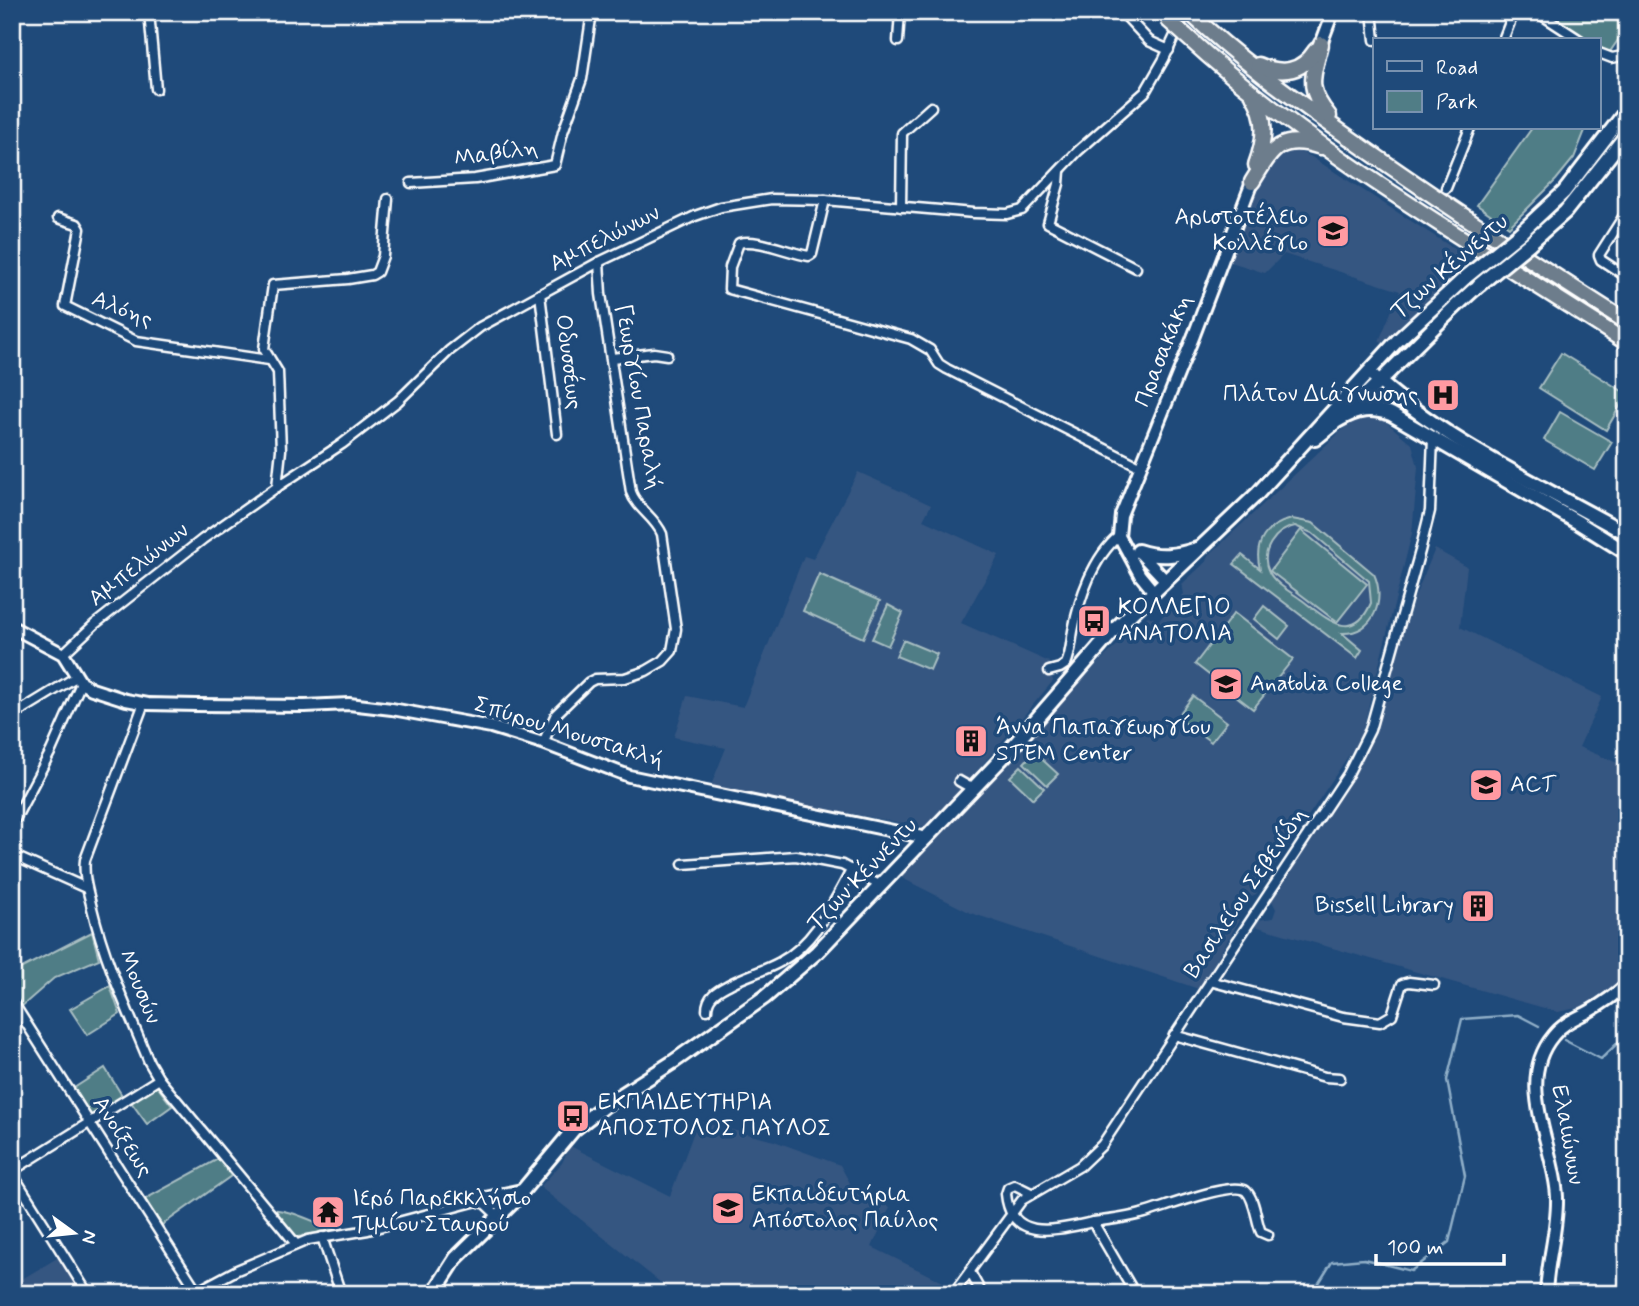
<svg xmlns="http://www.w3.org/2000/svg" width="1639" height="1306" font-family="Mynerve,sans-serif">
<rect width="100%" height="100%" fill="#1f4a7a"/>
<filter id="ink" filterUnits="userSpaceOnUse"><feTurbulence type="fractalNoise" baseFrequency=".0143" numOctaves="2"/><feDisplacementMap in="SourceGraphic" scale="14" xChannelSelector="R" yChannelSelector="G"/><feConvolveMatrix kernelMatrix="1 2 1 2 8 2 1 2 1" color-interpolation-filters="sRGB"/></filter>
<g filter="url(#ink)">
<g fill="#365681">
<path d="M1291,149L1310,156L1470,259L1382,343L1379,341L1400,291L1284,254L1265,273L1228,261L1258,182L1275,155Z"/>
<path d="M1358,415L1380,417L1412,444L1418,467L1412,533L1361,737L1256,894L1244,900L1237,916L1239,921L1199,989L971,913L900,877L1002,770L1096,665L1148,616L1159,620L1184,594L1182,584L1208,560L1207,557Z"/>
<path d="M858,472L931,505L923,520L999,555L961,623L1049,662L1053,681L966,784L924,827L710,788L726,748L674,737L687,696L743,707L804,556L813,559Z"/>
<path d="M1435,549L1467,567L1460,627L1602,697L1579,747L1627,767V973L1617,983L1581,1007L1558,1012L1251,925L1257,920L1273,918L1276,909L1271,899L1335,803L1374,736L1413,601Z"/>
<path d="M698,1121L774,1141L840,1165L851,1185L890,1207L872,1247L951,1286L945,1294H675L540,1187L562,1163L570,1146L670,1196Z"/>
<path d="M59,1257L84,1294H12V1285Z"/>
</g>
<g fill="#507d86" stroke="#a8bec2" stroke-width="2" fill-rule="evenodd">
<path d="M1546,12H1627V27L1607,56L1599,50V40H1586Z"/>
<path d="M1532,128H1586L1574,158L1556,180L1509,227L1477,205Z"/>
<path d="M1561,353L1627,394L1606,430L1539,388Z"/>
<path d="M1560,412L1612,442L1595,470L1544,440Z"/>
<path d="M1292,519L1313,523L1374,574C1386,600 1374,634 1342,633L1362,650L1357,658L1234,564L1242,555L1260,569C1253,543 1266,525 1292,519ZM1295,526L1312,533L1369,581L1371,603C1353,645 1326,618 1302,600C1291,592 1275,584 1269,572C1259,552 1275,530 1295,526Z"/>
<path d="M1301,530L1367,584L1337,622L1270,571Z"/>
<path d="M819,574L880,601L863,638L803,611Z"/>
<path d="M888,605L903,613L888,646L872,639Z"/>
<path d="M1264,606L1289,626L1279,639L1254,619Z"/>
<path d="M1234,613L1293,659L1253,709L1195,664Z"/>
<path d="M903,640L937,654L930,670L896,656Z"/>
<path d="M1193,696L1227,722L1211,742L1177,717Z"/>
<path d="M1034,752L1058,774L1047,785L1024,763Z"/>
<path d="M1021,766L1044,788L1033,799L1010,777Z"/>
<path d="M92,932L99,959L54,978L21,1007L12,992V973Z"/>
<path d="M110,986L120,1014L87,1035L70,1009Z"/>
<path d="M105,1068L123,1097L92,1117L74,1088Z"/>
<path d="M156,1085L172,1106L147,1124L131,1102Z"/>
<path d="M218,1159L231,1176L162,1225L145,1199Z"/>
<path d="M271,1209C295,1211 311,1221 333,1229L295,1238Z"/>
</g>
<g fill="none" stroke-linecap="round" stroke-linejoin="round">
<g stroke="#90afc8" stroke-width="2.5">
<path d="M1564,1040L1601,1059L1627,1034"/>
<path d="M1312,1294L1332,1262L1364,1259L1411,1271L1449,1242L1465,1176L1447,1080L1462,1019L1518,1015L1539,1026"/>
</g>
<g stroke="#fff" stroke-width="13">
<g id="minor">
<path d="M149,12L156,89"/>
<path d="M1122,12L1149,41L1169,50"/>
<path d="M1372,12L1375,40"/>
<path d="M1537,12L1580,40"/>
<path d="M1503,40L1514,12"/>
<path d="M898,41L900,12"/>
<path d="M1599,53L1612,58L1627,55"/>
<path d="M1060,171L1059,184L1048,223L1136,268"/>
<path d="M411,183L475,179L555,165L563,132L582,79L592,12"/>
<path d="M1446,188L1470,128"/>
<path d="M825,200L812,254L809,256C789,253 757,238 739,243L730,267L729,289L911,339L930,350L939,364L947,369L1139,466"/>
<path d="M901,207L902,133L931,107"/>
<path d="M1627,211L1599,255L1601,260L1627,277"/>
<path d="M58,218L77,224L80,229L65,306L136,341L269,360"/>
<path d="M540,294L557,434"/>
<path d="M612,358L654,353L667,355"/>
<path d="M277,487L281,450L278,372L264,349L273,285L348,279L372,275L377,272L383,256L388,199"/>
<path d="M63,654L95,624L203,539L277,487L342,444L398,401L449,351L480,327L599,262L695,216L721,207L772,199L825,200L974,213L1007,214L1022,210L1078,151L1145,92L1164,59L1186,12"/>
<path d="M1049,671L1060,668L1066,664C1071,653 1071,642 1073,631C1079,599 1093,557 1119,536"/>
<path d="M144,703L85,860C83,876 88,892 92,908C105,962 128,1011 149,1062L159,1079L296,1244"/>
<path d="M12,716L76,677"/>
<path d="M543,743L556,714L589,682L595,679L625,678L646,671L663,661L672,651L676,629L662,534C655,517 637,509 631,492L601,294L599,262"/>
<path d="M959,781L973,789"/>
<path d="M12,825L51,751L81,683"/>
<path d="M12,855L86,888"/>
<path d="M683,864L796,856L842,865L881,886"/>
<path d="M1210,981L1343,1017L1380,1022L1392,1015L1402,984L1409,982L1434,985"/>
<path d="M12,1001L199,1294"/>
<path d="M707,1010C707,995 719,990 730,984C747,975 764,971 780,962C815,943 833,903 852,869"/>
<path d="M1174,1035L1325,1077L1340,1078"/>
<path d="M12,1171L159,1079"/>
<path d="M12,1173L88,1294"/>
<path d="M1031,1193L1015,1185L1008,1188L1006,1194C1011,1244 1059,1229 1093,1222L1135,1294"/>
<path d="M481,1200L498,1216"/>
<path d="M1093,1222C1109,1220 1126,1218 1141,1214C1159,1210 1233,1180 1246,1191C1255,1199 1256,1221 1261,1232L1268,1235"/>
<path d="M322,1237L341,1294"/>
<path d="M970,1272L982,1294"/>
<path d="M192,1294L237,1270L308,1240L368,1230L481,1200L508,1207"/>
<path d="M351,1294H356"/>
<path d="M953,1294L1022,1200L1080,1166L1102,1145L1348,774L1370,730L1420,551L1430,511L1433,438"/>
</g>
</g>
<g stroke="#fff" stroke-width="16">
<g id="tertiary">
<path d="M1321,44L1333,12"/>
<path d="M1138,551L1166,581"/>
<path d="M1154,592L1140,575L1119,536L1121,515L1194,335L1252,182"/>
<path d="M12,627L63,654L81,683L92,689L126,700L148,704L196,705L305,706L349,704L392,709L491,727L543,743L629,776L927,838"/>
<path d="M1546,1294C1547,1261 1558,1230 1557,1197C1555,1146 1514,1083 1553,1036C1562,1024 1574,1019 1588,1012C1602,1004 1615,995 1627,984"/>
</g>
</g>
<g stroke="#fff" stroke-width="18">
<g id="secondary">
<path d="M1519,234L1564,192L1627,110"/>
<path d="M1529,244L1565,212L1627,134"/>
<path d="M1369,372C1441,440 1540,485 1627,534"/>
<path d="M1339,420C1357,409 1371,407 1391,414L1579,523L1627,553"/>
<path d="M1315,439C1374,393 1423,334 1479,285"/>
<path d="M1138,551C1159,558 1176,556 1197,549"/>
<path d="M481,1200L522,1191"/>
<path d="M433,1294L456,1258L514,1201L574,1129L604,1106L673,1062L765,997L817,952L1008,752L1115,629L1258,493L1397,341L1466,277"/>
</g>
</g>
<g stroke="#fff" stroke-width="19">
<g id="trunk">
<path d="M1189,12C1236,57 1290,96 1344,134C1436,199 1531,261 1627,322"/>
<path d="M1185,35C1318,157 1477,245 1627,343"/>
<path d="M1321,44C1313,77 1305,87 1329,116"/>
<path d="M1258,65C1282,75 1301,73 1316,50"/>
<path d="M1253,95C1268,119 1265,140 1256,165"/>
<path d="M1252,182C1272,150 1279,133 1321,147"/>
</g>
</g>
<use href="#minor" stroke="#1f4a7a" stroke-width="8"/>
<use href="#tertiary" stroke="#1f4a7a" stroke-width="10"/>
<use href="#secondary" stroke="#1f4a7a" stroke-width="12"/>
<use href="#trunk" stroke="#6d7d8c" stroke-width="14"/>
<g stroke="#fff" stroke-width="18" stroke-linecap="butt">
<g id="secondary-bridge">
<path d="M1466,277L1519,234"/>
<path d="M1479,285L1529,244"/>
</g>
</g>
<g stroke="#fff" stroke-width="19" stroke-linecap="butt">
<path id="trunk-bridge" d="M1166,18L1185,35"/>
</g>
<use href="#secondary-bridge" stroke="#1f4a7a" stroke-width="12"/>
<use href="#trunk-bridge" stroke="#6d7d8c" stroke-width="14"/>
</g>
</g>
<defs>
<g id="school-square" transform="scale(1.75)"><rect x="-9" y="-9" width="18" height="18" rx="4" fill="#ff9aa2" stroke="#1f4a7a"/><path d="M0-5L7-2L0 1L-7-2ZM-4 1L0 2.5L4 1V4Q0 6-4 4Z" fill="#111"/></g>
<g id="hospital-square" transform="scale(1.75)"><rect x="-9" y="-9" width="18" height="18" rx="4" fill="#ff9aa2" stroke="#1f4a7a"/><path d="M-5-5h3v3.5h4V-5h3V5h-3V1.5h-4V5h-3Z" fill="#111"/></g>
<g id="bus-square" transform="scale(1.75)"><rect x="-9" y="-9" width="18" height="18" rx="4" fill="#ff9aa2" stroke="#1f4a7a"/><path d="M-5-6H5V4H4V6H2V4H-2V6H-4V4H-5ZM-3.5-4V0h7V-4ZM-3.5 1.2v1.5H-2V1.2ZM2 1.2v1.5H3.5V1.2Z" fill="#111"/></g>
<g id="building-square" transform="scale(1.75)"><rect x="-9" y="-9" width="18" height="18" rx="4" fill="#ff9aa2" stroke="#1f4a7a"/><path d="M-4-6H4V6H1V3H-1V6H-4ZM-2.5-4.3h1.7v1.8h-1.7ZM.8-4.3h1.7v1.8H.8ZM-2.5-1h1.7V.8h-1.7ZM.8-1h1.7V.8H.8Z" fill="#111"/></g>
<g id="university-square" transform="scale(1.75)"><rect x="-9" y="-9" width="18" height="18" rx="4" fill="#ff9aa2" stroke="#1f4a7a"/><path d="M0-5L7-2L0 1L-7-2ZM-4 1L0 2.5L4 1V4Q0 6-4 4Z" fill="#111"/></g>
<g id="temple-square" transform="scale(1.75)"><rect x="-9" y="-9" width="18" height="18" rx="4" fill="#ff9aa2" stroke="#1f4a7a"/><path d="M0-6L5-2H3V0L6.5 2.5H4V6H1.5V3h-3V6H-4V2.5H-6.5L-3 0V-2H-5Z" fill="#111"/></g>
</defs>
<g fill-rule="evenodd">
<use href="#school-square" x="1333" y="231"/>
<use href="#hospital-square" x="1443" y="395"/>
<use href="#bus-square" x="1094" y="621"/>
<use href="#school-square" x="1226" y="684"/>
<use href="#building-square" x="971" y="741"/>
<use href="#university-square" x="1486" y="785"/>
<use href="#building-square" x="1478" y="906"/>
<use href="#bus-square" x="573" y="1116"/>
<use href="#school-square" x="728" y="1208"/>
<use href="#temple-square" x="328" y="1212"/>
</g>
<g text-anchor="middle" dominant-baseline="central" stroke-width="7" stroke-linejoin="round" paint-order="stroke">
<g font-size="23" fill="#fff" stroke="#1f4a7a">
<text transform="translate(496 154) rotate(-8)">Μαβίλη</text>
<text transform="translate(605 239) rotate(-27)">Αμπελώνων</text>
<text transform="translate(1450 267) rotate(-41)">Τζων Κέννεντυ</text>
<text transform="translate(122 310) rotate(22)">Αλόης</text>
<text transform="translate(1164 351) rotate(-68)">Πρασακάκη</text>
<text transform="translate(568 362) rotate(83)">Οδυσσέως</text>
<text transform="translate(638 397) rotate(80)">Γεωργίου Παραλή</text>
<text transform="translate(139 565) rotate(-38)">Αμπελώνων</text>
<text transform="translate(569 733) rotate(17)">Σπύρου Μουστακλή</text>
<text transform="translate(863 875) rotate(-46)">Τζων Κέννεντυ</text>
<text transform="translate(1246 893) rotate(-56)">Βασιλείου Σεβενίδη</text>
<text transform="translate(139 987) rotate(68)">Μουσών</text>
<text transform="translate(1567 1135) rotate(80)">Ελαιώνων</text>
<text transform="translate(122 1137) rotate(57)">Ανοίξεως</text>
</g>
<g font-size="23" fill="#fff" stroke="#1f4a7a" text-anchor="start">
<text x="1308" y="218" text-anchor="end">Αριστοτέλειο<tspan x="1308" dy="26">Κολλέγιο</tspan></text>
<text x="1418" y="395" text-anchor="end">Πλάτον Διάγνωσης</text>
<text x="1118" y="608">ΚΟΛΛΕΓΙΟ<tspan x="1118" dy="26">ΑΝΑΤΟΛΙΑ</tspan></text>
<text x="1250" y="684">Anatolia College</text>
<text x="996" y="728">Άννα Παπαγεωργίου<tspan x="996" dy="26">STEM Center</tspan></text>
<text x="1510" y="785">ACT</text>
<text x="1454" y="906" text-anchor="end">Bissell Library</text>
<text x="598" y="1103">ΕΚΠΑΙΔΕΥΤΗΡΙΑ<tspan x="598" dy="26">ΑΠΟΣΤΟΛΟΣ ΠΑΥΛΟΣ</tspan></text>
<text x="752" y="1195">Εκπαιδευτήρια<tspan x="752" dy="26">Απόστολος Παύλος</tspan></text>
<text x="352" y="1199">Ιερό Παρεκκλήσιο<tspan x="352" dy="26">Τιμίου Σταυρού</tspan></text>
</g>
</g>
<rect width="1639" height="1306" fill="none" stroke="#1f4a7a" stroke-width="42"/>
<rect x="21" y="21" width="1597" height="1264" fill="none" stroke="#fff" stroke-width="2.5" filter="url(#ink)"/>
<rect x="1373" y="38" width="228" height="91" fill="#1f4a7a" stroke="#7992af" stroke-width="2"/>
<rect x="1387" y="61" width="35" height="10" fill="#1f4a7a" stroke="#7992af" stroke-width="2"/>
<text x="1436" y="74" font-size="21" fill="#ffffff">Road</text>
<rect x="1387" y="91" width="35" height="21" fill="#507d86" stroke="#7992af" stroke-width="2"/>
<text x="1436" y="108" font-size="21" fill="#ffffff">Park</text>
<g transform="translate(74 1233) rotate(105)" stroke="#1f4a7a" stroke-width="5" paint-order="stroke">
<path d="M0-5L12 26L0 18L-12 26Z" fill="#ffffff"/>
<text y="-10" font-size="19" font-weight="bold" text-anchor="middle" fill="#ffffff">N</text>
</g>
<path d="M1376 1254v10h128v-10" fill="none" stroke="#ffffff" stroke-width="3.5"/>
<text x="1387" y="1254" font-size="21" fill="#ffffff" stroke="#1f4a7a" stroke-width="5" paint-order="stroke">100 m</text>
</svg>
